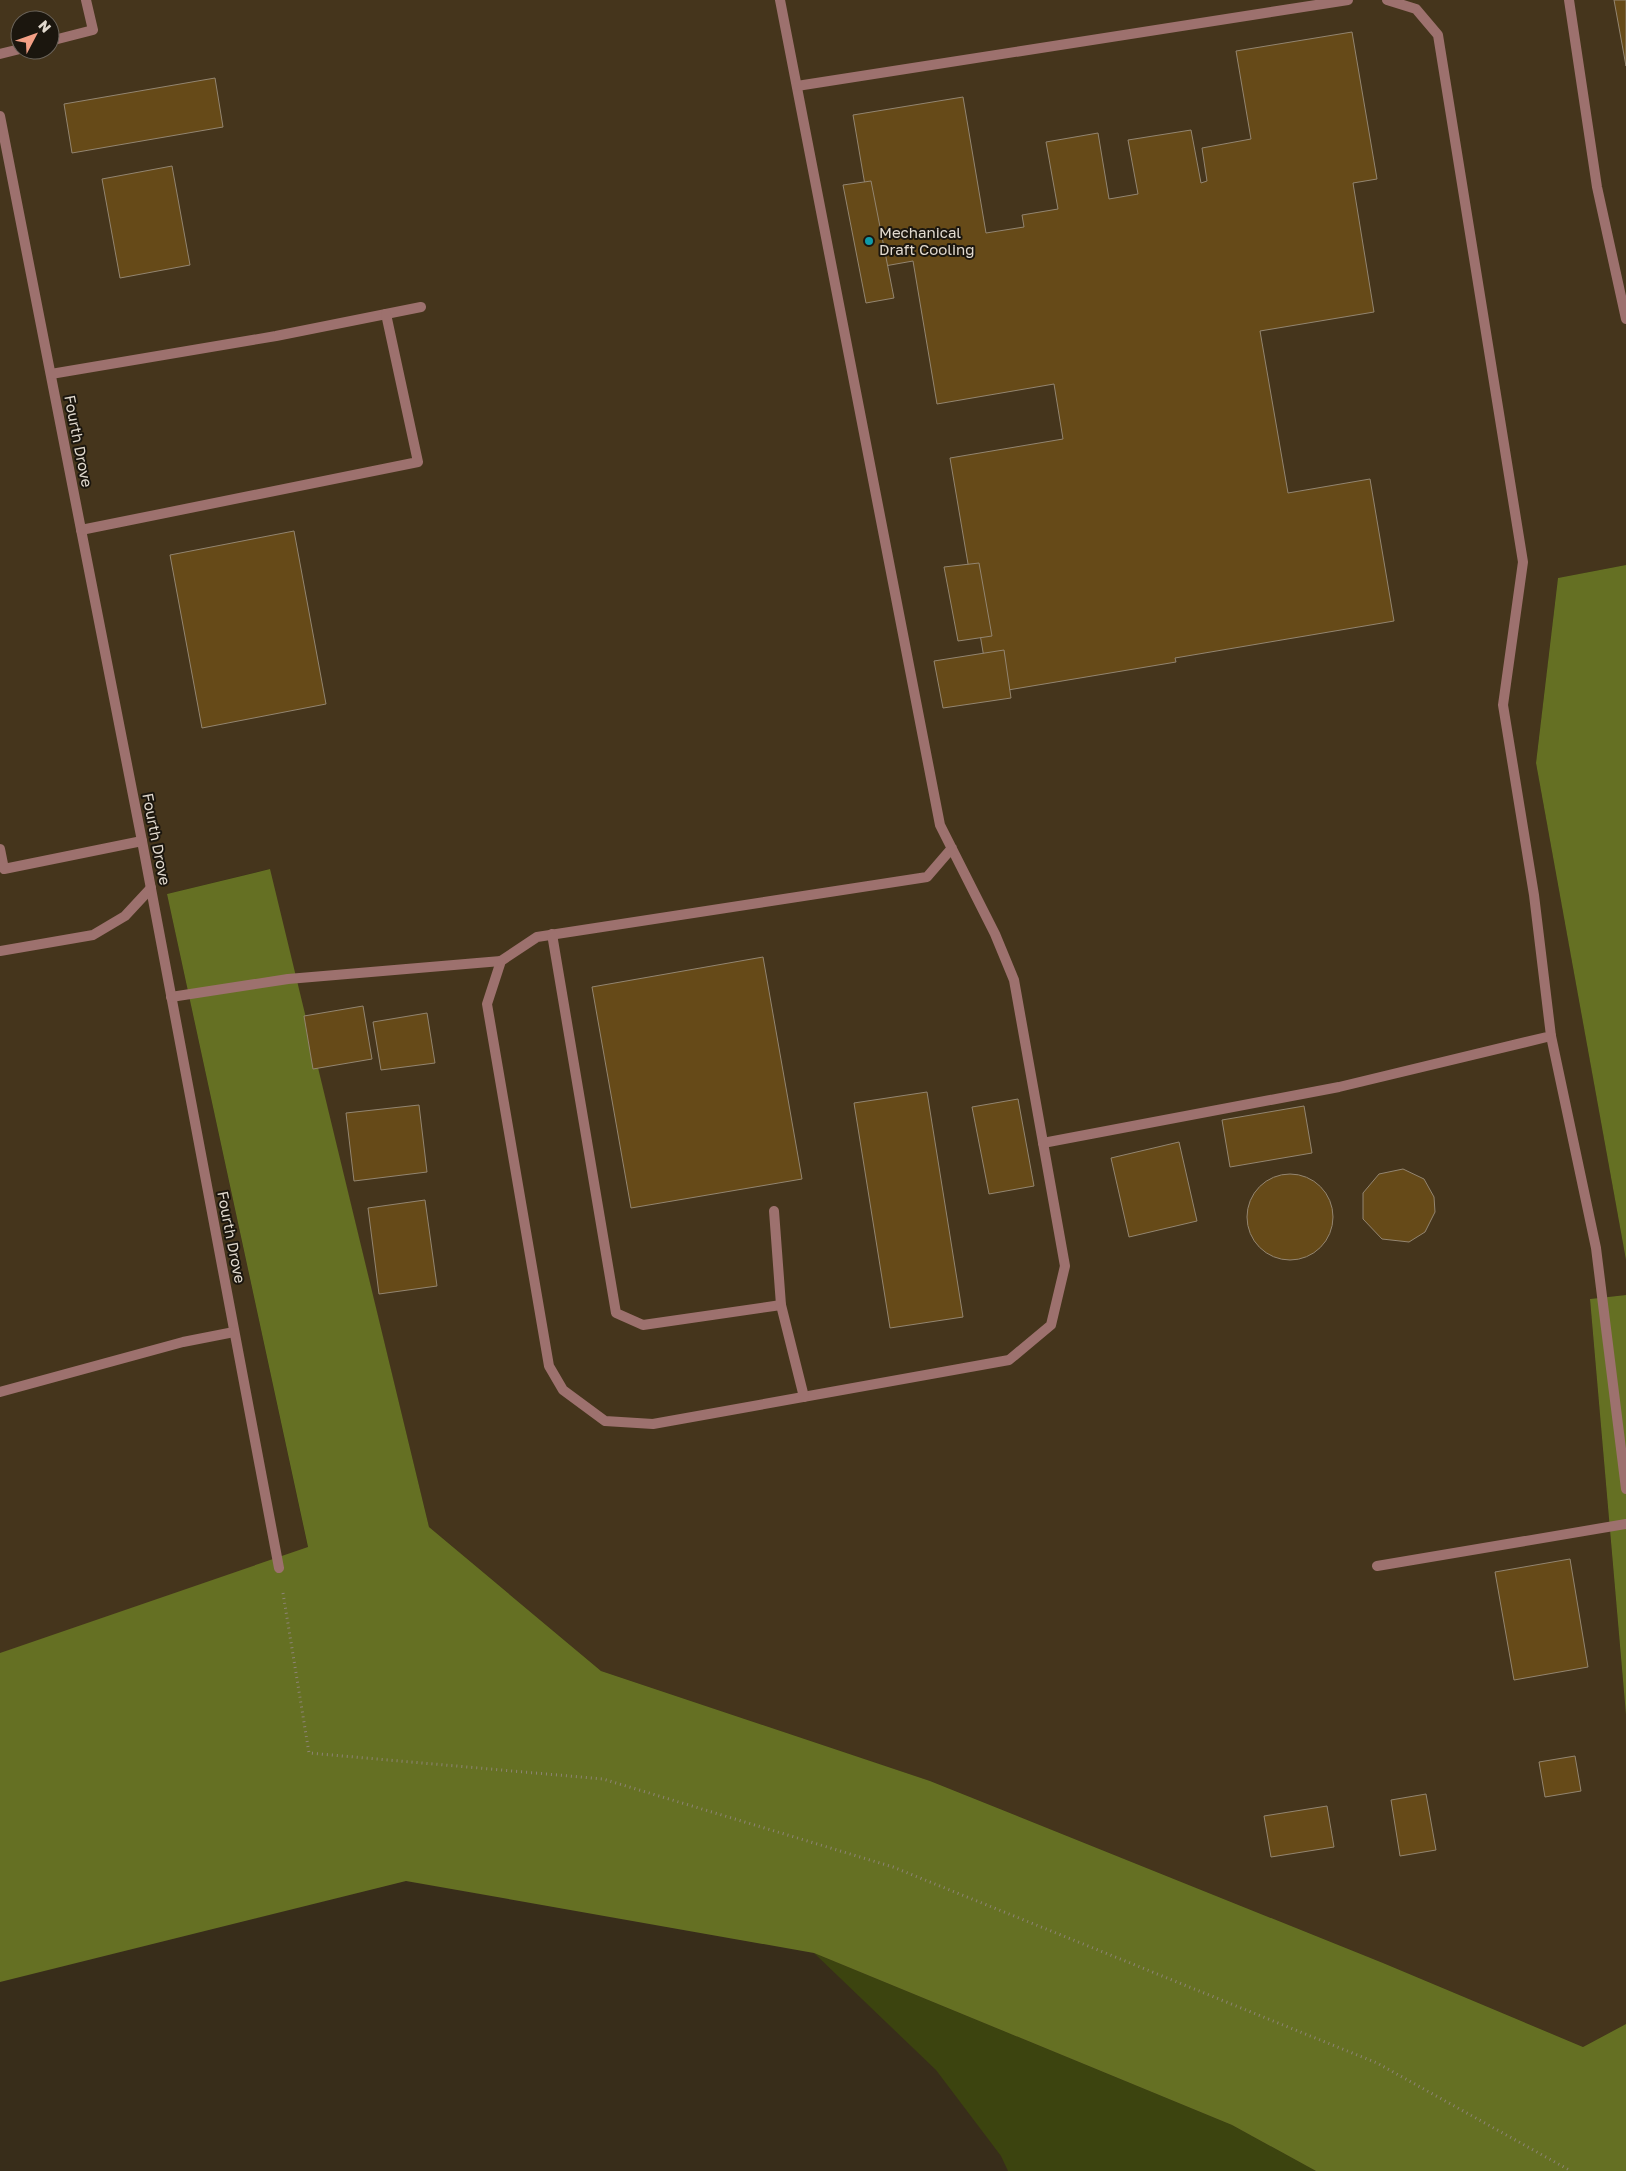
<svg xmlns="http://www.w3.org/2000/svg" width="1626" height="2171" font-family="'Golos Text',sans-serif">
<rect width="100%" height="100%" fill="#382d1a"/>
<path fill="#45351c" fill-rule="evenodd" d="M0,0H1626V565L1558,578L1536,763L1626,1260V1295L1590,1299L1626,1715V2024L1583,2047L1383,1963L930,1781L601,1671L429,1527L269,869L167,894L308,1548L0,1654ZM20,20H50V50H20Z"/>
<path fill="#3c440f" d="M814,1953L1232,2125L1316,2171H1008L1001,2156L936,2070Z"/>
<g fill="#657023">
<path d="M1626,565V1260L1536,763L1558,578Z"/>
<path d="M270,869L429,1527L601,1671L930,1781L1383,1963L1583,2047L1626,2024V2171H1316L1232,2125L814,1953L406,1881L0,1982V1653L308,1547L167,894Z"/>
<path d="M1626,1295V1715L1590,1299Z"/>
</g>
<g fill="#664a18" stroke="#938570">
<path d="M1614,0H1626V66Z"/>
<path d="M1352,32L1377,179L1353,183L1374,312L1260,331L1288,493L1370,479L1394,621L1175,658L1176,662L990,693L950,458L1063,439L1054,384L937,404L913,261L879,267L853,115L963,97L986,233L1024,227L1022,215L1058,209L1046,142L1098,133L1109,199L1138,194L1128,140L1191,130L1201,183L1207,181L1202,148L1251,139L1236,51Z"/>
<path d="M215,78L223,127L72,153L64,104Z"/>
<path d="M172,166L190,265L120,278L102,179Z"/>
<path d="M871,181L894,298L866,303L843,185Z"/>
<path d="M294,531L326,704L202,728L170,555Z"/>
<path d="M979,563L992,636L958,641L944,567Z"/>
<path d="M1004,650L1011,698L943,708L934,661Z"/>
<path d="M763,957L802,1179L631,1208L592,987Z"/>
<path d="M363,1006L372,1059L313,1069L304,1016Z"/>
<path d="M427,1013L435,1063L381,1070L373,1022Z"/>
<path d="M927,1092L963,1317L890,1328L854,1103Z"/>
<path d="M1018,1099L1034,1186L989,1194L972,1107Z"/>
<path d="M419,1105L427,1172L354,1181L346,1113Z"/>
<path d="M1304,1106L1312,1153L1230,1167L1222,1120Z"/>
<path d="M1179,1142L1197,1221L1129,1237L1111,1158Z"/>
<path d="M1403,1169L1424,1179L1434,1197L1435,1212L1425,1232L1409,1242L1382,1239L1363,1219V1193L1379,1174Z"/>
<circle cx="1290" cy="1217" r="43"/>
<path d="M425,1200L437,1286L379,1294L368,1208Z"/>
<path d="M1570,1559L1588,1667L1514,1680L1495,1572Z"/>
<path d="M1575,1756L1581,1791L1545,1797L1539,1762Z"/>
<path d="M1426,1794L1436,1850L1400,1856L1391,1800Z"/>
<path d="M1327,1806L1334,1847L1271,1857L1264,1816Z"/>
</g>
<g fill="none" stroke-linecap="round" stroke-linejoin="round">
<path stroke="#8e8475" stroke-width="3" stroke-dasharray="1 4" stroke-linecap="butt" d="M283,1593L309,1753L603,1779L893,1867L1377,2063L1571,2171"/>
<g stroke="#9d716e" stroke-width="10">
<path d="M780,0L940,825L995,934L1014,980L1065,1266L1051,1325L1009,1360L653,1424L605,1421L563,1390L549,1366L487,1004L501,961L537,937L927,877L952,848"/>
<path d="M1569,0L1597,187L1626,319"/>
<path d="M50,41L93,30L86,0"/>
<path d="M0,54L20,49"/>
<path d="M797,86L1348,0"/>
<path d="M0,116L142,841L279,1568"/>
<path d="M51,374L276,336L421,307"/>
<path d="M81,530L418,462L386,314"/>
<path d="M0,849L4,869L142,841"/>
<path d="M552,934L616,1313L643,1325L781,1305"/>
<path d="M0,951L93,935L125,916L151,888"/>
<path d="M171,997L288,979L501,961"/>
<path d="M1551,1036L1596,1248L1626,1489"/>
<path d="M1043,1143L1339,1087L1551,1036L1534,895L1503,705L1523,562L1438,35L1416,9L1387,0"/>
<path d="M774,1211L781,1305L804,1397"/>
<path d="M0,1392L183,1342L234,1332"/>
<path d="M1377,1566L1626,1524"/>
</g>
</g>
<circle fill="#0f9aa8" stroke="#1b160e" stroke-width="2" cx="869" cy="241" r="5"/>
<g text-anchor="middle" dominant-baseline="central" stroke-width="4" stroke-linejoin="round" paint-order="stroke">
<g font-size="15" fill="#e2dacf" stroke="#1b160e" text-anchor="start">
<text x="879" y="232">Mechanical<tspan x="879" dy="17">Draft Cooling</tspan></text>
</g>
<g font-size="15" fill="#e2dacf" stroke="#1b160e">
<text transform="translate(79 441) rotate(79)">Fourth Drove</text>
<text transform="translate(157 839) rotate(79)">Fourth Drove</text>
<text transform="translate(232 1237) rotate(79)">Fourth Drove</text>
</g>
</g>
<g transform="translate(35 35) rotate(49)"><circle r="24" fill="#1b160e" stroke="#6b645b"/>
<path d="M0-4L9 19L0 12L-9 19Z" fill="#f39f85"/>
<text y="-8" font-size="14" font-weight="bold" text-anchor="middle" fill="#e2dacf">N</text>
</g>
</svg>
